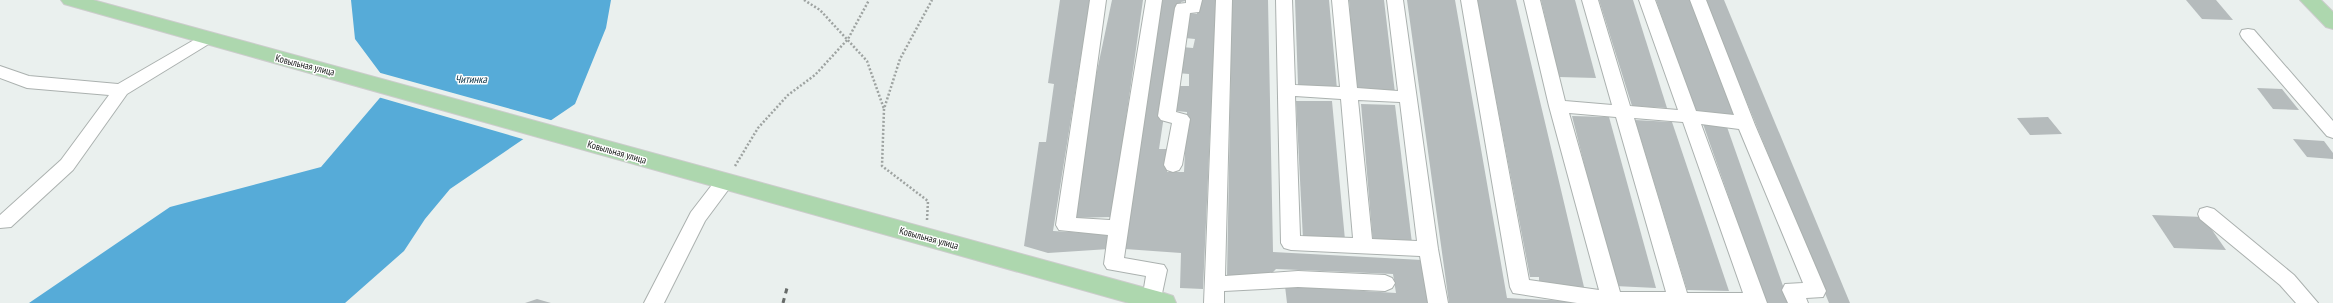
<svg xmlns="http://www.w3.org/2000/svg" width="2333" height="303" font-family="'PT Sans Narrow',sans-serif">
<rect width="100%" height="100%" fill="#eaf0ee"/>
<path fill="#56abd8" d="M351,0H611L606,28L575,104L450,189L425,219L404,251L345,303H29L170,207L321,167L390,86L355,39Z"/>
<path fill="#eaf0ee" d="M377,72L554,121L526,140L378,97L387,86Z"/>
<g fill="#b5bbbc">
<path d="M1060,0H1090L1053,231L1109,234V249L1048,253L1024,246L1039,142H1046L1054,84L1048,83Z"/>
<path d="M1112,0H1143L1112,217L1072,218L1082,142Z"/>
<path d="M1162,0H1191L1181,2L1159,149H1169L1167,172H1184L1187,112L1176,111V86H1189V74L1177,73L1182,47L1193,48L1195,39L1185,38L1187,13L1197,14L1198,0H1216L1203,289L1180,288L1181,253L1125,249L1132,190L1136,179Z"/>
<path d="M1232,0H1268L1273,252L1422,260L1429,303H1287L1285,286L1396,293L1393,274L1276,269L1267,278L1227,277Z"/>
<path d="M1295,0H1329L1337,89L1298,85Z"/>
<path d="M1349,0H1384L1395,93L1356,92Z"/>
<path d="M1407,0H1455L1507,298L1611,303H1449Z"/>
<path d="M1477,0H1516L1584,287L1539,285V277H1530Z"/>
<path d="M1541,0H1575L1596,78L1559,77Z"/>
<path d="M1599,0H1633L1667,108L1632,106Z"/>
<path d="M1656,0H1691L1736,114H1696Z"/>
<path d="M1705,0H1724L1850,303H1829Z"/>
<path d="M2186,0H2216L2233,20L2202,19Z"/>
<path d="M2257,88L2282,89L2299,110L2273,109Z"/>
<path d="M1296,101H1332L1345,240L1303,239Z"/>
<path d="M1361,104L1395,105L1412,243H1373Z"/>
<path d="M1572,116L1609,117L1656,288L1615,286Z"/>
<path d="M2048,117L2062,134L2030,135L2017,118Z"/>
<path d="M1635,120L1672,122L1729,291L1687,290Z"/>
<path d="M1703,124L1727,127L1789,303H1766Z"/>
<path d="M2293,139L2324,141L2333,153V159L2307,157Z"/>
<path d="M2152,215L2203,217L2226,250L2174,248Z"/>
<path d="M537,299L551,303H525Z"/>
</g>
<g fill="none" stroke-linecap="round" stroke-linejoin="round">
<g stroke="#abb1af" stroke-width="2">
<g id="minor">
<path d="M1090,0H1106L1076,218L1110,220L1146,0H1162L1124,258L1164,265L1167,270L1160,303H1144L1142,300L1146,276L1107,269L1104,264L1108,235L1059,230L1056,225Z"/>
<path d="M1186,0H1202L1199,12L1190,13L1176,112L1187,115L1190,119L1182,165L1179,170L1173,172L1167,170L1164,165L1172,123L1161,120L1158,116L1175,8L1177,4L1186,3Z"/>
<path d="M1216,0H1232L1225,276L1298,271L1385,275L1392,278L1395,283L1392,288L1385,291L1298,287L1224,291V303H1204Z"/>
<path d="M1276,0H1292L1295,85L1340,87L1332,0H1348L1357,88L1398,91L1387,0H1403L1438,249L1448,303H1428L1420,256L1291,250L1284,248L1281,243ZM1295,96L1341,99L1353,238L1300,236ZM1358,100L1400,102L1417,241L1372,239Z"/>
<path d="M1461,0H1477L1529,280L1599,290L1549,106L1524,0H1540L1565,101L1612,105L1582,0H1598L1630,106L1678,110L1639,0H1655L1696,111L1734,115L1690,0H1706L1755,125L1826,291L1823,297L1806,298L1808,303H1788L1782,290L1785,284L1803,283L1739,129L1701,124L1767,303H1577L1513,293L1510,287ZM1569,113L1616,117L1666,292H1620ZM1634,118L1683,122L1743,293H1687Z"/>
<path d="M2248,29L2254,30L2333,121V138L2327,136L2242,38L2240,34L2242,30Z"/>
<path d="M206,33L212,34L214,38L212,42L127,94L73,170L11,227L0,228V215L61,160L109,95L27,88L0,78V66L29,76L118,84Z"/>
<path d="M725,175L732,177L734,182L705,221L664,303H644L691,212L718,177Z"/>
<path d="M2207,207L2214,209L2294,275L2318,303H2296L2280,285L2200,219L2198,214L2200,209Z"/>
</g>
</g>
<g stroke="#ccc" stroke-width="2">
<g id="major">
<path d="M61,0H93L1164,293L1173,296L1176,303H1129L64,4Z"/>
<path d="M2300,0H2321L2333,12V29L2326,27Z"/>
</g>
</g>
<g stroke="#9ea3a1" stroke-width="2.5" stroke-dasharray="2 2" stroke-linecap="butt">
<path d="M804,0L820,10L867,61L884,109"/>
<path d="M735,166L758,128L788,95L815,75L848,39L869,0"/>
<path d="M927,220L928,201L882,166L884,109L900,59L932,0"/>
</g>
<use href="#minor" fill="#fff" fill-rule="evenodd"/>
<use href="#major" fill="#add7ae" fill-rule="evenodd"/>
<path stroke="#676b69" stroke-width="3" stroke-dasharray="5 5" stroke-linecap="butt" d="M783,303L787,288"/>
</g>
<g text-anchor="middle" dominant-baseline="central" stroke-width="3" stroke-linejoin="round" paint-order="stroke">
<g font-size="10" fill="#161817" stroke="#fff">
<text transform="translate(305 65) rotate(14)">Ковыльная улица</text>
<text transform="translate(617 152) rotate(16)">Ковыльная улица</text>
<text transform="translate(929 238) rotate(15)">Ковыльная улица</text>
</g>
<g font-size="11" font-style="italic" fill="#0d3447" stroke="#fff">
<text x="471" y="79">Читинка</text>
</g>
</g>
</svg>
